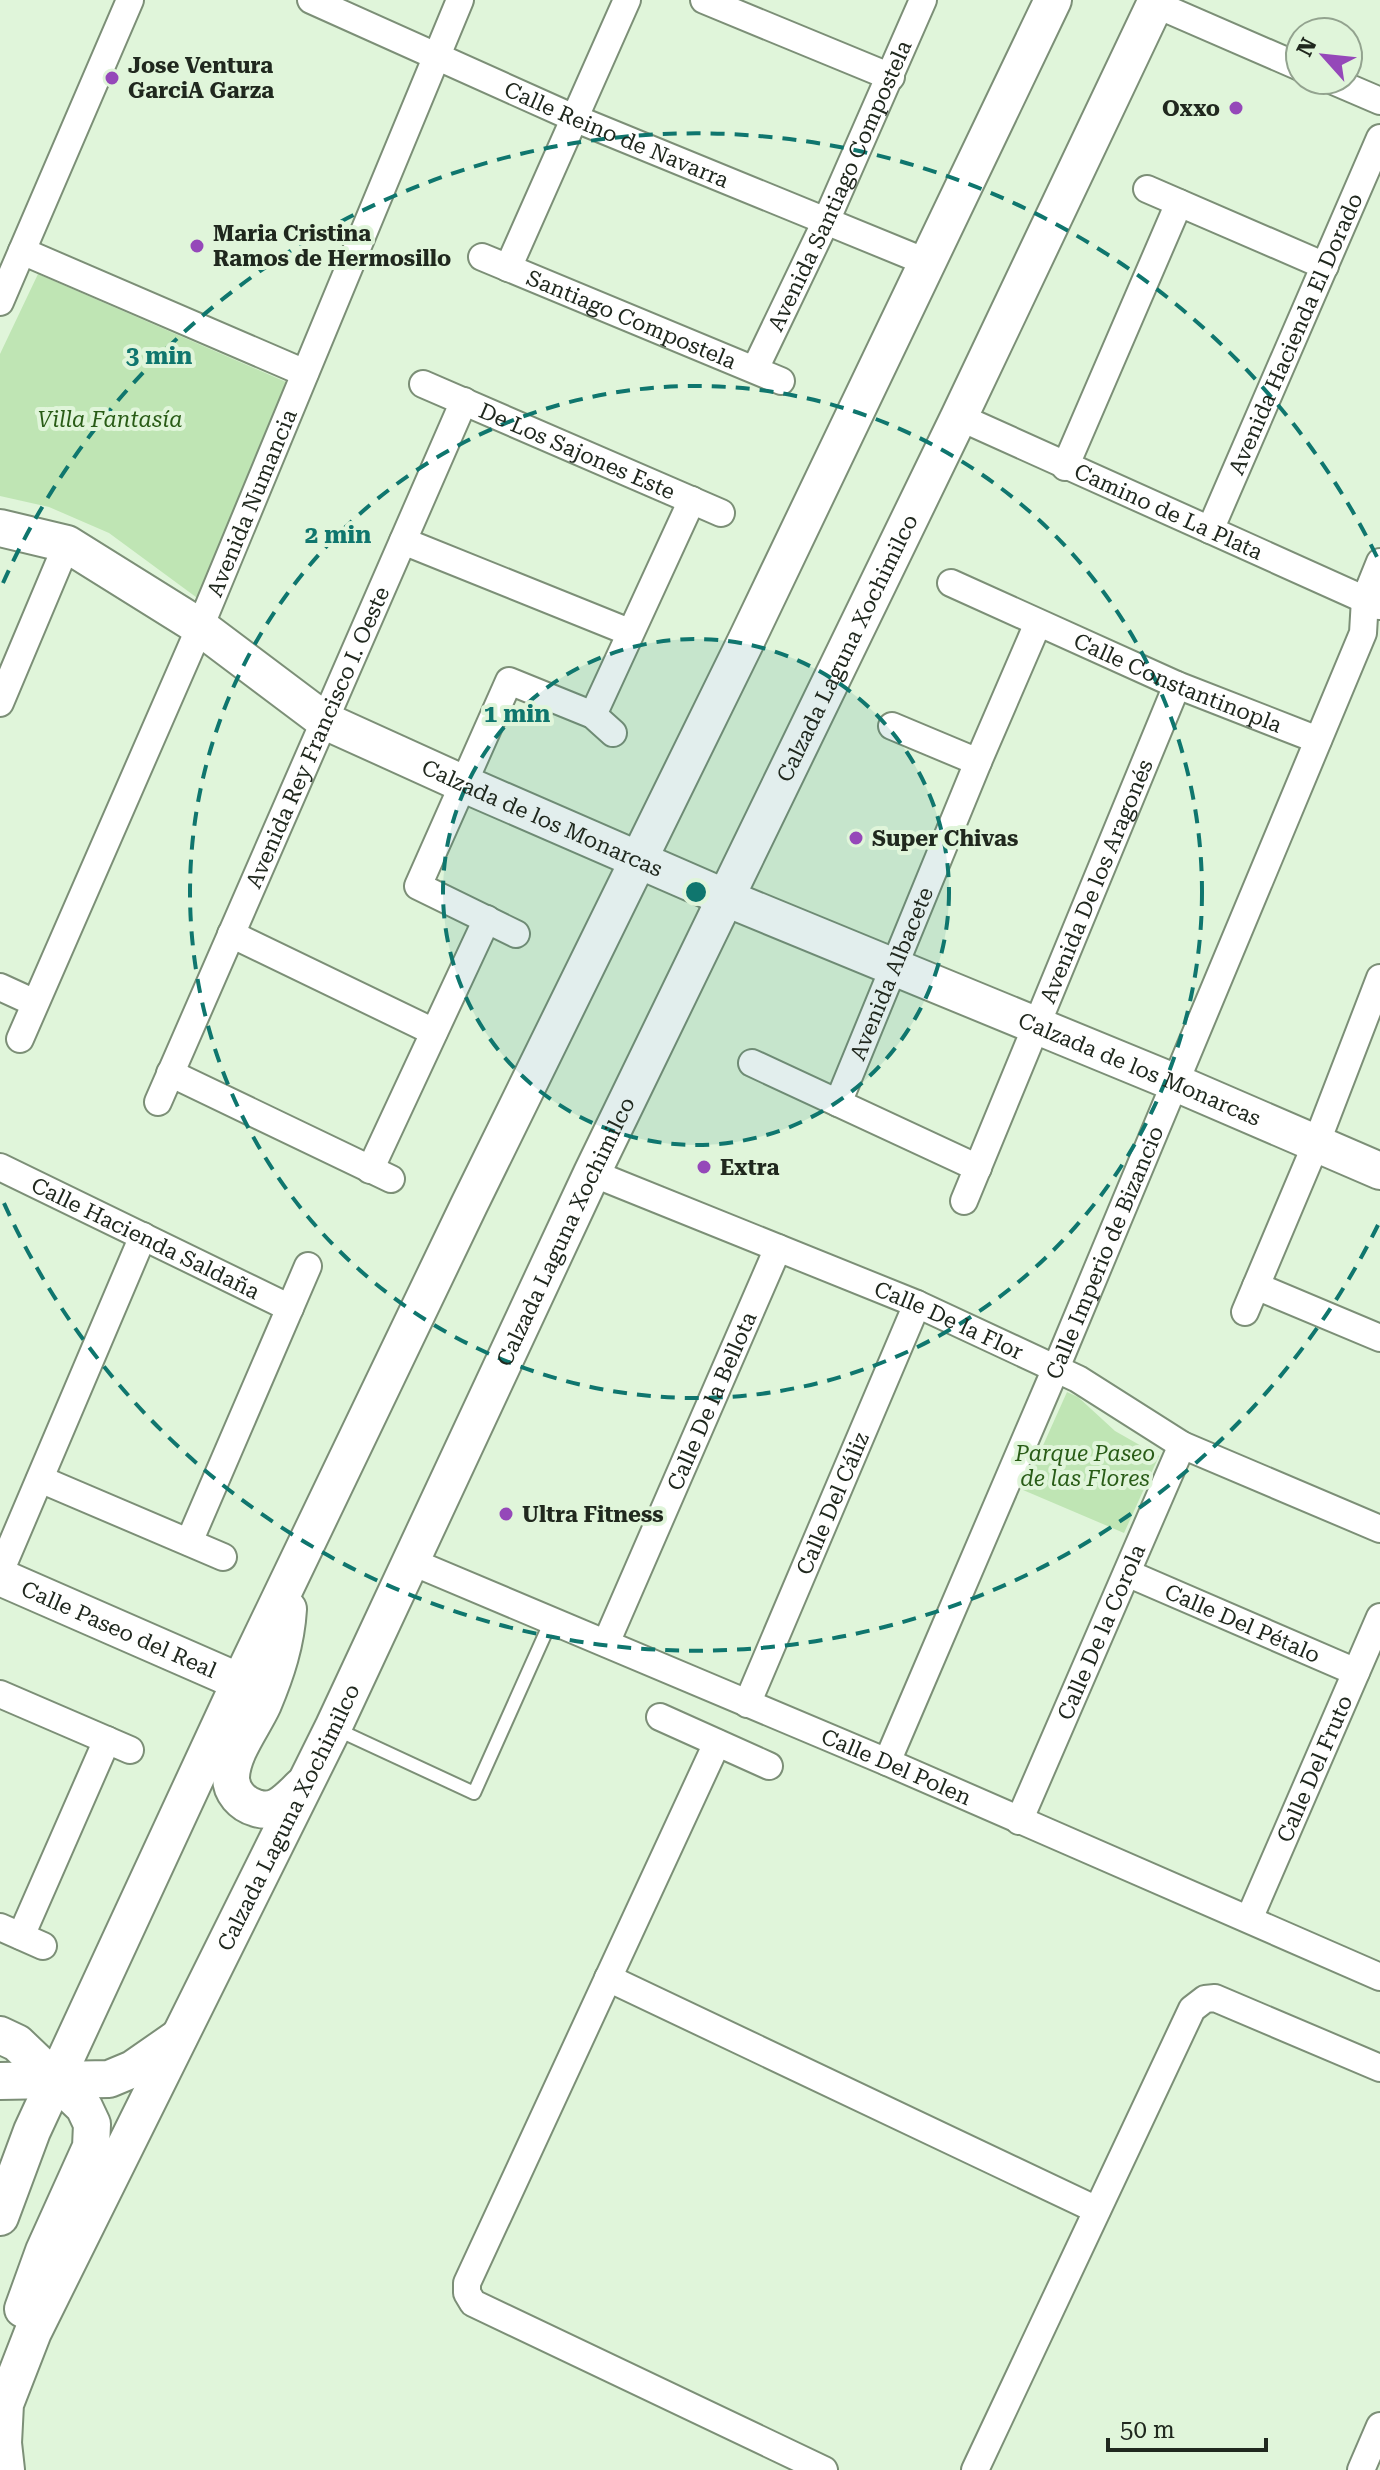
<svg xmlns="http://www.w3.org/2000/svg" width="1380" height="2470" font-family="'Roboto Serif',serif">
<rect width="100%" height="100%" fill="#e0f5da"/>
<g fill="#bfe5b4">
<path d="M38,274L286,382L200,600L109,533L49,507L0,496V354Z"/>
<path d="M1067,1392L1078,1397L1115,1431L1159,1456L1124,1533L1023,1490Z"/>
</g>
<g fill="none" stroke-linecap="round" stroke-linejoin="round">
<g stroke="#7c8f77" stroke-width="16">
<path id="lane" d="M336,1729L474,1793L551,1621"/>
</g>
<g stroke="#7c8f77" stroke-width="30">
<g id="street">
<path id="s1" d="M311,0L574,118L926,262"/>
<path d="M704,0L891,77"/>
<path d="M1155,4L1300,67"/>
<path d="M1331,80L1380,101"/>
<path d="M1147,189L1325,266"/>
<path d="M22,251L305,373"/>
<path id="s2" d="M482,257L781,381"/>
<path d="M508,268L627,0"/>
<path d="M0,302L130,0"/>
<path id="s3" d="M755,369L826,221L923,0"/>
<path id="s4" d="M423,384L721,513"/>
<path id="s5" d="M959,417L1379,606"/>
<path d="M1065,467L1179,203"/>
<path id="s6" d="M1210,530L1380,138"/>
<path d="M403,541L629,632"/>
<path id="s7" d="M951,583L1177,685L1318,740"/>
<path d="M0,703L67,544"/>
<path d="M593,715L692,500"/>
<path d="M892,726L978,762"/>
<path d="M231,934L434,1032"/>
<path d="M516,934L418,886L509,681L593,715L613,733"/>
<path d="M0,987L35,1003"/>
<path id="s8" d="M20,1039L200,627L460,0"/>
<path d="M752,1063L978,1168"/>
<path d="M170,1073L391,1179"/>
<path id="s9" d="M158,1102L464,401"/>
<path id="s10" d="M838,1103L978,762L1038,623"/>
<path id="s11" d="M0,1167L290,1308"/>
<path d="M370,1170L487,919"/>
<path id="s12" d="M592,1173L917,1304L1078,1379L1182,1445L1380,1529"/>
<path id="s13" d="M964,1201L1177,685"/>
<path d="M1256,1286L1380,1338"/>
<path d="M1245,1312L1316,1144L1380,978"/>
<path d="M40,1479L223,1557"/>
<path d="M189,1542L308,1266"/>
<path id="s14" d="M410,1561L887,1762L1380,1977"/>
<path d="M0,1572L143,1236"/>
<path id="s15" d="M1127,1573L1356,1672"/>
<path id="s16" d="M606,1643L778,1248"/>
<path d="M0,1694L130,1750"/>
<path id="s17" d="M747,1704L917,1304"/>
<path d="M660,1717L769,1766"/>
<path d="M717,1743L467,2283V2293L473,2303L824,2470"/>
<path id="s18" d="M887,1762L1056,1368L1363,633L1365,599L1380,562"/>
<path id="s19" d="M1019,1821L1182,1445"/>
<path id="s20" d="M1249,1919L1380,1617"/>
<path d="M0,1927L43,1946"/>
<path d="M21,1936L107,1740"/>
<path d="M608,1978L1097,2210"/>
<path d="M975,2470L1192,2009L1205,1999L1215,1998L1380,2068"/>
<path d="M1361,2470L1380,2426"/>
</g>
</g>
<g stroke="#7c8f77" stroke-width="40">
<g id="secondary">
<path id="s21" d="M0,528L67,544L200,627L325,721L464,784L726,898L1176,1083L1380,1171"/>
<path id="s22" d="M0,1577L240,1682"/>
<path d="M288,1609C286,1643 276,1673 263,1704C253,1726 232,1752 231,1777C231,1792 242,1804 256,1808C276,1815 288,1799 302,1786"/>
<path d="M0,2035L17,2043L84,2107L92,2124L91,2147L44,2251L23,2309"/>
<path d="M0,2081L109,2079L133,2069L179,2037"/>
<path d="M0,2217L32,2131L240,1682L469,1205L746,641L1053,0"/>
<path id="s23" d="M6,2470L3,2443L5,2404L33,2332L333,1728L592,1173L959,417L1157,0"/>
</g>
</g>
<use href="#lane" stroke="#fff" stroke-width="12"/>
<use href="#street" stroke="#fff" stroke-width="26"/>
<use href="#secondary" stroke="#fff" stroke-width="36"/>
</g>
<circle cx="696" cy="892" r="253" fill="#0f766e" fill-opacity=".12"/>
<g fill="none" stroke="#0f766e" stroke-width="4" stroke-dasharray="14 10">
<circle cx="696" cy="892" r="253"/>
<circle cx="696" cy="892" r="506"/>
<path d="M1378 1225A759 759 0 0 1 3 1201M3 583A759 759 0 0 1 1378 559"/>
</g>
<g fill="#9548b9" stroke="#e0f5da" stroke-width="3">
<circle cx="112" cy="78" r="8"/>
<circle cx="1236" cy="108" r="8"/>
<circle cx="197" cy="246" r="8"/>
<circle cx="856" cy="838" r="8"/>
<circle cx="704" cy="1167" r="8"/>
<circle cx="506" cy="1514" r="8"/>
</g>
<g text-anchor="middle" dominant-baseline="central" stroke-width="8" stroke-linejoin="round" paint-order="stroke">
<g font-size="22" font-weight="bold" fill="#20281e" stroke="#e0f5da" text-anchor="start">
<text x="128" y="65">Jose Ventura<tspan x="128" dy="25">GarciA Garza</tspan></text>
<text x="1220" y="108" text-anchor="end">Oxxo</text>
<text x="213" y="233">Maria Cristina<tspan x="213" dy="25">Ramos de Hermosillo</tspan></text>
<text x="872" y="838">Super Chivas</text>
<text x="720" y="1167">Extra</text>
<text x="522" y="1514">Ultra Fitness</text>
</g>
<g font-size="22" fill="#20281e" stroke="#e0f5da">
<text stroke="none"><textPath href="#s1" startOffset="334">Calle Reino de Navarra</textPath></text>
<text stroke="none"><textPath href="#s3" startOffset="202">Avenida Santiago Compostela</textPath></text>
<text stroke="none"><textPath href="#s2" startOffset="162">Santiago Compostela</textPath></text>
<text stroke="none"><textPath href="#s6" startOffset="214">Avenida Hacienda El Dorado</textPath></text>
<text stroke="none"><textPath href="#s4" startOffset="168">De Los Sajones Este</textPath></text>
<text stroke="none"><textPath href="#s8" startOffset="584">Avenida Numancia</textPath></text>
<text stroke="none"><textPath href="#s5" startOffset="230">Camino de La Plata</textPath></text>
<text stroke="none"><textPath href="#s23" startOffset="2014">Calzada Laguna Xochimilco</textPath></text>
<text stroke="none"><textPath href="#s7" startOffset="248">Calle Constantinopla</textPath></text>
<text stroke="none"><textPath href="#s9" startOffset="398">Avenida Rey Francisco I. Oeste</textPath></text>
<text stroke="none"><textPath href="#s21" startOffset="620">Calzada de los Monarcas</textPath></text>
<text stroke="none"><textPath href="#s13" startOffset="346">Avenida De los Aragonés</textPath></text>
<text stroke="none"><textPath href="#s10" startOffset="140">Avenida Albacete</textPath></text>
<text stroke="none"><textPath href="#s21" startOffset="1268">Calzada de los Monarcas</textPath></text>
<text stroke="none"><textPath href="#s23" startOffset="1366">Calzada Laguna Xochimilco</textPath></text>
<text stroke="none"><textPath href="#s11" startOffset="162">Calle Hacienda Saldaña</textPath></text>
<text stroke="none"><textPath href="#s18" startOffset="554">Calle Imperio de Bizancio</textPath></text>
<text stroke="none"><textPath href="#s12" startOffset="386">Calle De la Flor</textPath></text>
<text stroke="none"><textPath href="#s16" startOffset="264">Calle De la Bellota</textPath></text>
<text stroke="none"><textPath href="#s17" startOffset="218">Calle Del Cáliz</textPath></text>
<text stroke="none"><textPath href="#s15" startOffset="126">Calle Del Pétalo</textPath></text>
<text stroke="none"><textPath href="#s22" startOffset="130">Calle Paseo del Real</textPath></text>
<text stroke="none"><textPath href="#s19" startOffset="206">Calle De la Corola</textPath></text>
<text stroke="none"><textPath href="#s14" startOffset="528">Calle Del Polen</textPath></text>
<text stroke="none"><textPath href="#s20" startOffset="164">Calle Del Fruto</textPath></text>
<text stroke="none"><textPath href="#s23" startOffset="718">Calzada Laguna Xochimilco</textPath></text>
</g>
<g font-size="22" font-style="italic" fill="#295c17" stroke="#e0f5da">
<text x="110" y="419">Villa Fantasía</text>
<text x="1085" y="1453">Parque Paseo<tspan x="1085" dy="25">de las Flores</tspan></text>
</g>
</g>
<circle cx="696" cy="892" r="12" fill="#0f766e" stroke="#e0f5da" stroke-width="4"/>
<g font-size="24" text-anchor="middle" font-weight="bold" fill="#0f766e" stroke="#e0f5da" stroke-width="8" stroke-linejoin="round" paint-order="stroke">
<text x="159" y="364">3 min</text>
<text x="338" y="543">2 min</text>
<text x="517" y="722">1 min</text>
</g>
<g transform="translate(1324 56) rotate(297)"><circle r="38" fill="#e0f5da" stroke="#93a38f" stroke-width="2"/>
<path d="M0-6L14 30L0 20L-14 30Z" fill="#9548b9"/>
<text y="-12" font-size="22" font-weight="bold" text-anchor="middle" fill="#20281e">N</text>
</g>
<path d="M1108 2438v12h158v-12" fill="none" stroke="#20281e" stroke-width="4"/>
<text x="1120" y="2438" font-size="24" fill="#20281e" stroke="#e0f5da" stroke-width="6" paint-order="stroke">50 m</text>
</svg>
